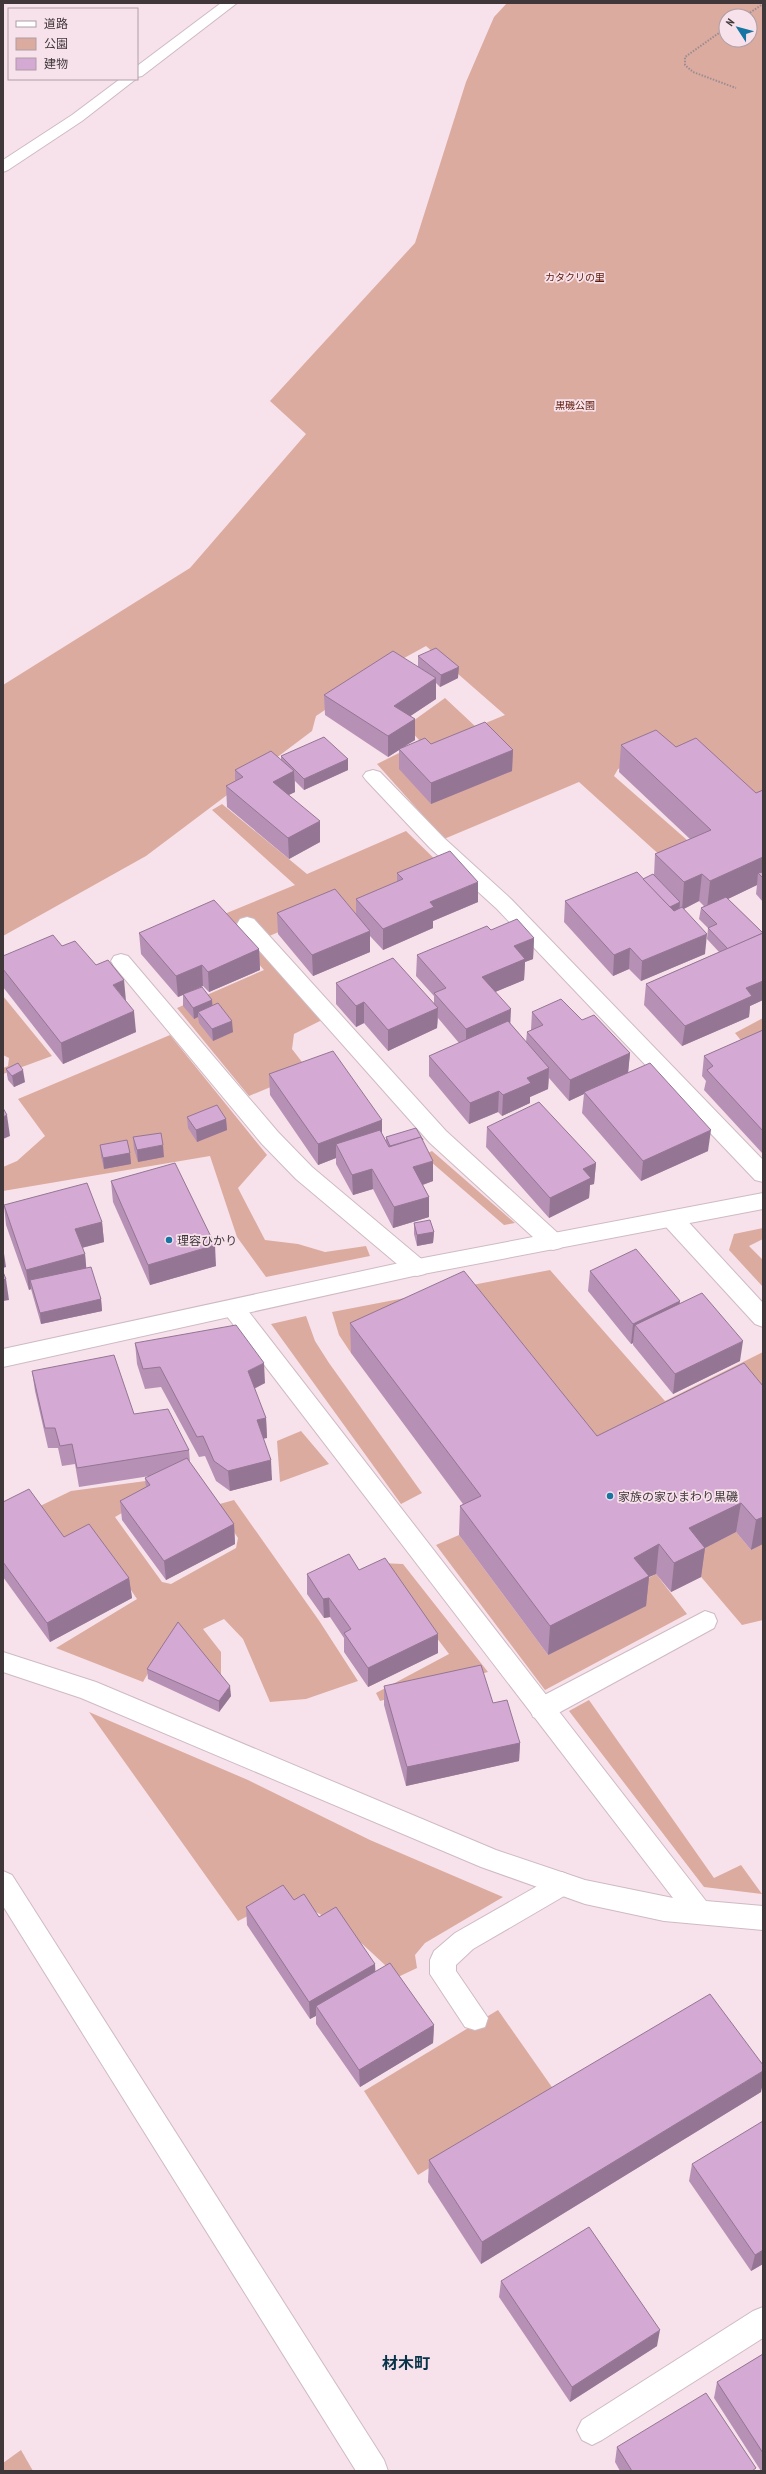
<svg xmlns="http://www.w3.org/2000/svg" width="766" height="2474" font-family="'PT Sans Narrow','Noto Sans JP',sans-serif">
<rect width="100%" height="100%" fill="#f7e2eb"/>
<g fill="#dcab9f" fill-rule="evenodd">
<path d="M507,3H763V811L650,754L618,769L614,776L703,854L674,868L579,782L444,839L377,764L421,742L406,726L445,698L476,727L505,715L426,646L395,663L316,716L312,731L146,856L3,936V685L190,568L306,434L270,401L415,243L466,82L494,17ZM726,16H750V40H726Z"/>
<path d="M222,804L307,874L406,831L446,870L348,921L336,908L255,942L322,1020L294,1034L292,1049L309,1071L249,1096L177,1008L264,970L217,917L295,885L212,810Z"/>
<path d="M3,996L52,1056L3,1074V1068L8,1066L9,1058L3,1055Z"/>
<path d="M763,1018V1043L748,1049L735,1033Z"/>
<path d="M170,1035L267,1155L238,1188L265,1240L298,1244L325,1252L366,1246L370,1256L266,1277L237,1237L210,1156L3,1191V1167L17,1161L45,1136L18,1099Z"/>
<path d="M432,1151L515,1223L504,1225L423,1155Z"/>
<path d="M763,1228V1239L749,1246L763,1260V1287L729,1250L734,1234Z"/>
<path d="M550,1270L665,1401L763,1352V1421L594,1466L351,1353L339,1335L332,1312Z"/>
<path d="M306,1316L315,1341L329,1363L422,1493L401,1504L271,1324Z"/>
<path d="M301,1431L329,1464L280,1482L277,1441Z"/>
<path d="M153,1480L139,1503L115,1517L162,1582L171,1584L236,1548L238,1538L216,1505L234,1500L320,1622L358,1681L306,1699L270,1702L243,1639L224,1619L203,1629L221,1652V1678L169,1637L143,1682L56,1648L137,1599L99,1543L69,1548L40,1506L71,1491Z"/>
<path d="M736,1532L751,1550L763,1544V1620L742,1625L685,1558Z"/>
<path d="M459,1535L548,1655L631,1587L656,1574L687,1614L545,1690L436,1545Z"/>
<path d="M380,1563L403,1564L488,1672L380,1701L376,1693L449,1654Z"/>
<path d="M589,1700L714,1878L741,1865L762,1894L704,1887L569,1711Z"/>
<path d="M89,1712L248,1780L370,1840L503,1897L425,1943L415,1955L417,1968L398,1977L345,1928L287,1896L238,1921Z"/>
<path d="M498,2010L554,2090L418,2175L364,2091Z"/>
<path d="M21,2450L33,2471H3V2463Z"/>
</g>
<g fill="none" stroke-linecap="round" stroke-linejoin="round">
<g stroke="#cfbac3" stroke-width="2">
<g id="service">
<path d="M373,770L380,772L444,838L511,899L763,1160V1182L755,1180L497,909L430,848L366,780L363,776L366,772Z"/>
<path d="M247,917L254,919L446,1131L561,1236L564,1242L561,1248L553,1250L545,1248L430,1143L240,929L237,924L240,919Z"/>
<path d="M121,954L128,956L278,1132L312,1167L425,1262L428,1268L425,1274L417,1276L409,1274L296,1179L262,1144L114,966L111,961L114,956Z"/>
<path d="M705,1611L714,1614L717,1621L714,1628L551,1717L542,1720L533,1717L530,1709L533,1701Z"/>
<path d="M562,1872L571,1876L575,1884L571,1892L473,1949L456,1965V1971L488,2018L485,2027L475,2030L465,2027L430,1974V1960L434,1951L455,1933Z"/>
</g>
</g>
<g stroke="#cfbac3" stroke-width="2">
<g id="minor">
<path d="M674,1213L682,1215L763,1303V1327L755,1324L666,1227L663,1221L666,1215Z"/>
<path d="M234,1300L242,1303L706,1901L763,1906V1930L664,1921L585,1904L481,1867L81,1698L3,1672V1652L96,1682L496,1850L585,1880L673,1898L226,1315L223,1309L226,1303Z"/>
<path d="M763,2307V2338L602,2440L592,2445L582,2440L577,2430L582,2420L753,2311Z"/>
</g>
</g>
<g stroke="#cfbac3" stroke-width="2">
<g id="tertiary">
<path d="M221,3H237L142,76L137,77V66Z"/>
<path d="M120,79H136L82,121L8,170L3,172V160L72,115Z"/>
<path d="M763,1193V1209L418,1275L3,1367V1349L418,1259Z"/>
<path d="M3,1871L12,1875L384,2460L388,2471H356L3,1906Z"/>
</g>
</g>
<g stroke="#9b8c92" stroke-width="2" stroke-dasharray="1.5 1.5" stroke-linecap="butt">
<path d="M745,16L763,4"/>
<path d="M726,28L685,57V65L693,72L736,88"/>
</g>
<use href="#service" fill="#fff" fill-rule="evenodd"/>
<use href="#minor" fill="#fff" fill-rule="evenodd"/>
<use href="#tertiary" fill="#fff" fill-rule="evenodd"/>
</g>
<g fill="#b691b5">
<path d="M418,656L458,678L440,687L436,683V699L410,716L415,719V740L405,746L431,744L513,750L512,771L431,804L399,769V750L388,757L325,715L324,695L418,666Z"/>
<path d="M621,745L676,747L756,793L763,790V902L756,894L757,885L728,899L763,933V1000L750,1006L749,1017L682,1046L644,1005L646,984L719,952L707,939L708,928L699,919L701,908L704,906L699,901L683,909L705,954L641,981L629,969L613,976L564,922L565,901L643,879L654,875L655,854L690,839L619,772Z"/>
<path d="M281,756L348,759V770L304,790L295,781V792L288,795L320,842L289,859L227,807L226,786L235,781V770L281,760Z"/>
<path d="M397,873L478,902L433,921V928L383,950L370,936V952L313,976L278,934L277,913L356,914V899L397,882Z"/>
<path d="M491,930L534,938L533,959L525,962L524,980L495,992L510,1023L526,1042L527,1032L531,1030L532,1012L582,1020L630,1053L628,1072L708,1151L641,1181L582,1113L584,1094L569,1101L549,1078L548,1089L530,1097V1103L502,1116L498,1112L469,1124L429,1076V1056L459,1043L438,1018L437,1028L388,1051L364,1023L356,1027L336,1004V983L434,1003V996L416,976L417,955Z"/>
<path d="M139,933L259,949L260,970L209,992L203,986L190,991L212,1006L233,1032L213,1041L199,1023L198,1017L194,1019L183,1006V995L178,997L141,954Z"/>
<path d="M62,946L126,1001L136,1032L63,1064L3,987V956Z"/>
<path d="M763,1030V1154L704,1090L706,1081L702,1076L704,1056Z"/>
<path d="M6,1069L25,1082L14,1087L8,1080Z"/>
<path d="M269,1074L382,1120V1134L386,1141V1137L433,1181L423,1185L429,1197V1217L393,1228L373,1189L353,1195L336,1164V1158L318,1165L270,1095Z"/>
<path d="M187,1117L226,1119L227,1130L197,1142L188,1128Z"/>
<path d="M487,1127L596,1163L594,1184L590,1185L589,1198L549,1218L486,1147Z"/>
<path d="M133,1137L164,1157L138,1162L134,1149Z"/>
<path d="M100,1145L130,1153L131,1164L104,1169L101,1156Z"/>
<path d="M111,1181L216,1266L150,1285L113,1202Z"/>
<path d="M4,1205L102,1222L104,1242L82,1248L85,1254L86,1268L101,1299L102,1311L41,1324L31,1289L29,1290L6,1225Z"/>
<path d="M414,1223L434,1232L433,1243L417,1246L414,1234Z"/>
<path d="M590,1271L680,1303L740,1361L673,1394L633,1345V1343L631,1344L588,1291Z"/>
<path d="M350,1323L597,1436L744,1363L763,1544L751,1550L736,1532L705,1548L701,1577L671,1592L656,1574L649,1577L646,1606L548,1655L459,1535L460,1506L463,1504L351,1353Z"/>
<path d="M135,1343L265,1383L254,1389L266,1418L267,1438H263L272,1480L230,1491L216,1481L205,1456L199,1457L161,1387L145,1389L137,1364Z"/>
<path d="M32,1371L134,1414L189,1450L190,1463L234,1524L235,1544L166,1580L122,1520L120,1501L146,1487L145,1478L150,1476L79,1487L75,1464L62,1466L58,1448H48L35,1391Z"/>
<path d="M3,1502L64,1537L129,1578L132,1598L50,1642L3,1577Z"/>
<path d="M359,1570L438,1653L368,1687L344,1652V1638L330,1617L324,1618L307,1594V1574Z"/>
<path d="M147,1669L231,1696L219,1712L148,1679Z"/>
<path d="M384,1686L493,1703L520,1743L519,1761L406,1786L384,1705Z"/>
<path d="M294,1900L319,1917L375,1964V1971L434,2025L433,2043L360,2087L316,2024V2015L310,2019L247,1925L246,1907Z"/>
<path d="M761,2092L481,2264L428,2182L429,2160Z"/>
<path d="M692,2164L763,2264L751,2271L689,2181Z"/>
<path d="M501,2281L657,2346L570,2402L499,2297Z"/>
<path d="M763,2354V2471H761L714,2398L717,2382Z"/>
<path d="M617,2447L755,2471H620L615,2462Z"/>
</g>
<g fill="#947694">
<path d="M459,667L458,678L440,687L441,675Z"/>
<path d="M436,678V699L394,727V706Z"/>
<path d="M415,719V740L400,749H399V750L388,757V736Z"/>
<path d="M513,750L512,771L431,804V783Z"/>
<path d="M348,759V770L304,790V779Z"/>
<path d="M294,771L295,792L273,803V782Z"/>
<path d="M320,821V842L289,859L288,838Z"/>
<path d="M763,857V878L758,873L757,885L707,909L710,881Z"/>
<path d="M702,874L699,901L682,910L684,882Z"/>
<path d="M478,882V902L433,921V928L383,950V929L430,902Z"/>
<path d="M680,902L679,914L667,908Z"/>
<path d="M370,931V952L313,976L312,955Z"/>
<path d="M707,934L705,954L641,981L642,961Z"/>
<path d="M534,938L533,959L525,962L524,980L481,998L482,977L514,946Z"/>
<path d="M630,948L629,969L613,976L614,955Z"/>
<path d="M259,949L260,970L209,992L208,972Z"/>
<path d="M202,965L203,986L178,997L176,976Z"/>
<path d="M124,980L126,1001L113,985Z"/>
<path d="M763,981V1000L750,1006L749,1017L682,1046L685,1026L746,988Z"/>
<path d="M212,1000L213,1011L198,1012V1017L194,1019L193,1008Z"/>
<path d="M364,1002V1023L356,1027V1006Z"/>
<path d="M438,1008L437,1028L388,1051V1030Z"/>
<path d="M511,1009L510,1030L466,1050V1029Z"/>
<path d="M134,1011L136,1032L63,1064L61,1043Z"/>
<path d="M232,1021L233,1032L213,1041L212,1029Z"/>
<path d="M630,1053L628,1074L584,1092V1094L569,1101L570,1080Z"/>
<path d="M549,1068L548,1089L530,1097V1103L502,1116L503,1095L527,1078Z"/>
<path d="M23,1070L25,1082L14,1087L12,1076Z"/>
<path d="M499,1091L498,1112L469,1124L470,1103Z"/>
<path d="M7,1115L10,1136L3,1139V1117Z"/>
<path d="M226,1119L227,1130L197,1142L196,1130Z"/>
<path d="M382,1120V1141L336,1144V1158L318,1165V1144Z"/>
<path d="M711,1130L708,1151L641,1181L643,1161Z"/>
<path d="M163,1145L164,1157L138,1162L137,1150Z"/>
<path d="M130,1153L131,1164L104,1169L103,1158Z"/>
<path d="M433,1161V1181L413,1188V1167Z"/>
<path d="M596,1163L594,1184L590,1185L589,1198L549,1218L550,1198L583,1169Z"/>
<path d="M372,1169L373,1189L353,1195L352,1175Z"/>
<path d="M429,1197V1217L393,1228L394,1207Z"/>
<path d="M102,1222L104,1242L77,1249L75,1229Z"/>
<path d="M434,1232L433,1243L417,1246V1235Z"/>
<path d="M215,1245L216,1266L150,1285L148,1265Z"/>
<path d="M3,1247L6,1267L3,1268Z"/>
<path d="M85,1254L87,1275L30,1280L31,1289L29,1290L26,1270Z"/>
<path d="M6,1279L9,1300L3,1301V1280Z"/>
<path d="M101,1299L102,1311L41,1324L40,1313Z"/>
<path d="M680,1301L678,1321L635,1325L633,1343L631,1344L633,1324Z"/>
<path d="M743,1341L740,1361L673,1394L675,1374Z"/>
<path d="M264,1363L265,1383L249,1391L248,1371Z"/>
<path d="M266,1418L267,1438L258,1440L257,1420Z"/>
<path d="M271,1460L272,1480L230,1491L228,1471Z"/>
<path d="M741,1503L736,1532L705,1548L701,1577L671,1592L674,1563L689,1528Z"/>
<path d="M763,1517V1544L751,1550L756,1520Z"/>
<path d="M234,1524L235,1544L166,1580L164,1561Z"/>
<path d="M659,1544L656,1574L649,1577L646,1606L548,1655L550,1626L634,1558Z"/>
<path d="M129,1578L132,1598L50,1642L47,1623Z"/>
<path d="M329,1598L330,1617L324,1618L323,1599Z"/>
<path d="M438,1634V1653L368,1687V1668Z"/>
<path d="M230,1686L231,1696L219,1712V1701Z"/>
<path d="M520,1743L519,1761L406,1786L407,1767Z"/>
<path d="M375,1964L376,1982L316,2006V2016L310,2019L309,2002Z"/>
<path d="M434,2025L433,2043L360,2087L359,2070Z"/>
<path d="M763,2071V2083L761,2092L481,2264L482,2242Z"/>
<path d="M763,2250V2264L751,2271L755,2255Z"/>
<path d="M660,2330L657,2346L570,2402L572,2387Z"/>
</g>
<g fill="#d4a9d3" stroke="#947694">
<path d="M436,648L459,667L441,675L418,656Z"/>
<path d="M393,651L436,678L394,706L415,719L388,736L324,695Z"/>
<path d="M485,722L513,750L431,783L399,749L425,738L431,744Z"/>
<path d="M656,730L676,747L696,738L756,793L763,790V857L710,881L702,874L684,882L655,854L711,830L621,745Z"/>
<path d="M324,737L348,759L304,779L281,756Z"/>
<path d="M271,751L294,771L273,782L320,821L288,838L226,786L243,777L235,770Z"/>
<path d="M450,851L478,882L430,902L434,907L383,929L356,899L403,879L397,873Z"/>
<path d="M637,872L674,911L682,907L707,934L642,961L630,948L614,955L565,901Z"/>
<path d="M763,872V878L758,873Z"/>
<path d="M653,874L680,902L670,907L643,879Z"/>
<path d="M335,889L370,931L312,955L277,913Z"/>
<path d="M726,897L763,933L728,949L708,928L717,924L701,908Z"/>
<path d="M214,900L259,949L208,972L202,965L176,976L139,933Z"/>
<path d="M517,919L534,938L514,946L525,959L482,977L511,1009L466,1029L434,993L446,988L417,955L487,926L491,930Z"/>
<path d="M763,933V981L746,988L752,996L685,1026L646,984Z"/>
<path d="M53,935L62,946L75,941L96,965L108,960L124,980L113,985L134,1011L61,1043L3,969V956Z"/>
<path d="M393,958L438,1008L388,1030L364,1002L356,1006L336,983Z"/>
<path d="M202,987L212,1000L193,1008L183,994Z"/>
<path d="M561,999L582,1020L594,1015L630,1053L570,1080L527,1032L543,1025L532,1012Z"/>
<path d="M218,1003L232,1021L212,1029L198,1012Z"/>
<path d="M508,1021L549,1068L527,1078L531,1083L503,1095L499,1091L470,1103L429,1056Z"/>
<path d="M763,1030V1131L707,1070L713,1066L704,1056Z"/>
<path d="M333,1051L382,1120L318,1144L269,1074Z"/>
<path d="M18,1063L23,1070L12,1076L6,1069Z"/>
<path d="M650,1063L711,1130L643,1161L584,1092Z"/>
<path d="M539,1102L596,1163L583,1169L591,1178L550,1198L487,1127Z"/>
<path d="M217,1105L226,1119L196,1130L187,1117Z"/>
<path d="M3,1108L7,1115L3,1117Z"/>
<path d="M416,1128L423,1140L421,1137L390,1146L386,1137Z"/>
<path d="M380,1130L389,1147L421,1137L433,1161L413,1167L429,1197L394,1207L372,1169L352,1175L336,1144Z"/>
<path d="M161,1133L163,1145L137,1150L133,1137Z"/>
<path d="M127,1140L130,1153L103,1158L100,1145Z"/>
<path d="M175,1163L215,1245L148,1265L111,1181Z"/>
<path d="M87,1183L102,1222L75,1229L85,1254L26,1270L4,1205Z"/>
<path d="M430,1220L434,1232L417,1235L414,1223Z"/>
<path d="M636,1249L680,1301L633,1324L590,1271Z"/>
<path d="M91,1267L101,1299L40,1313L30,1280Z"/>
<path d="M464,1271L597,1436L744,1363L763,1386V1517L756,1520L741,1503L689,1528L705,1548L674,1563L659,1544L634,1558L649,1576L550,1626L460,1506L481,1496L350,1323Z"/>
<path d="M3,1272L6,1279L3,1280Z"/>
<path d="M702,1293L743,1341L675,1374L635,1325Z"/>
<path d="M236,1325L264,1363L248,1371L266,1418L257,1420L271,1460L228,1471L214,1461L203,1436L197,1437L160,1367L143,1369L135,1343Z"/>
<path d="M114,1355L134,1414L168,1409L189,1450L77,1468L72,1444L60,1446L55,1428H45L32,1371Z"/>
<path d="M187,1458L234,1524L164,1561L120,1501L150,1485L145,1478Z"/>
<path d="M29,1489L64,1537L89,1524L129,1578L47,1623L3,1562V1502Z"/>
<path d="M349,1554L359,1570L385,1558L438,1634L368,1668L344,1633L351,1629L329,1598L323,1599L307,1574Z"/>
<path d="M178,1622L230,1686L219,1701L147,1669Z"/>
<path d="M481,1665L493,1703L507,1700L520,1743L407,1767L384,1686Z"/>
<path d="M283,1885L294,1900L304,1894L319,1917L336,1907L375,1964L309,2002L246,1907Z"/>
<path d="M390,1963L434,2025L359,2070L316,2006Z"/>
<path d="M710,1994L763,2065V2071L482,2242L429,2160Z"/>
<path d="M763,2121V2250L755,2255L692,2164Z"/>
<path d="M589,2227L660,2330L572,2387L501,2281Z"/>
<path d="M763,2354V2453L717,2382Z"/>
<path d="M706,2393L756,2468L752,2471H632L617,2447Z"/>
</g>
<g fill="#1675a3" stroke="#f7e2eb" stroke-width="1.5">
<circle cx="169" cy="1240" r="4"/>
<circle cx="610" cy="1496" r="4"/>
</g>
<g text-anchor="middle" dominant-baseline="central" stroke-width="3.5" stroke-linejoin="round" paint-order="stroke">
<g font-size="10" fill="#5e1907" stroke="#f7e2eb">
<text x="575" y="277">カタクリの里</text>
<text x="575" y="405">黒磯公園</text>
</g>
<g font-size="12" fill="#40373b" stroke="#f7e2eb" text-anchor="start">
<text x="177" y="1240">理容ひかり</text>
<text x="618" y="1496">家族の家ひまわり黒磯</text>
</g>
<g font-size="16" font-weight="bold" fill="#08344a" stroke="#f7e2eb">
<text x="406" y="2363">材木町</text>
</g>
</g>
<rect width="766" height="2474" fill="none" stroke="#40373b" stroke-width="8"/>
<rect x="8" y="8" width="130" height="72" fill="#f7e2eb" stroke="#ae9ea5"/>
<rect x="16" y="21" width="20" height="6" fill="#ffffff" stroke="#ae9ea5"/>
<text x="44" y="28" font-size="12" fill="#40373b">道路</text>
<rect x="16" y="38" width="20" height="12" fill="#dcab9f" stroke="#ae9ea5"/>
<text x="44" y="48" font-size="12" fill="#40373b">公園</text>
<rect x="16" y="58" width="20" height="12" fill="#d4a9d3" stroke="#ae9ea5"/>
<text x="44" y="68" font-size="12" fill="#40373b">建物</text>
<g transform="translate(738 28) rotate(306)"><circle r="19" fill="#f7e2eb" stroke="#ae9ea5"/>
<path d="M0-3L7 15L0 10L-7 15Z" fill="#1675a3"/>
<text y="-6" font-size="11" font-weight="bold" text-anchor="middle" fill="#40373b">N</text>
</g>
</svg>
